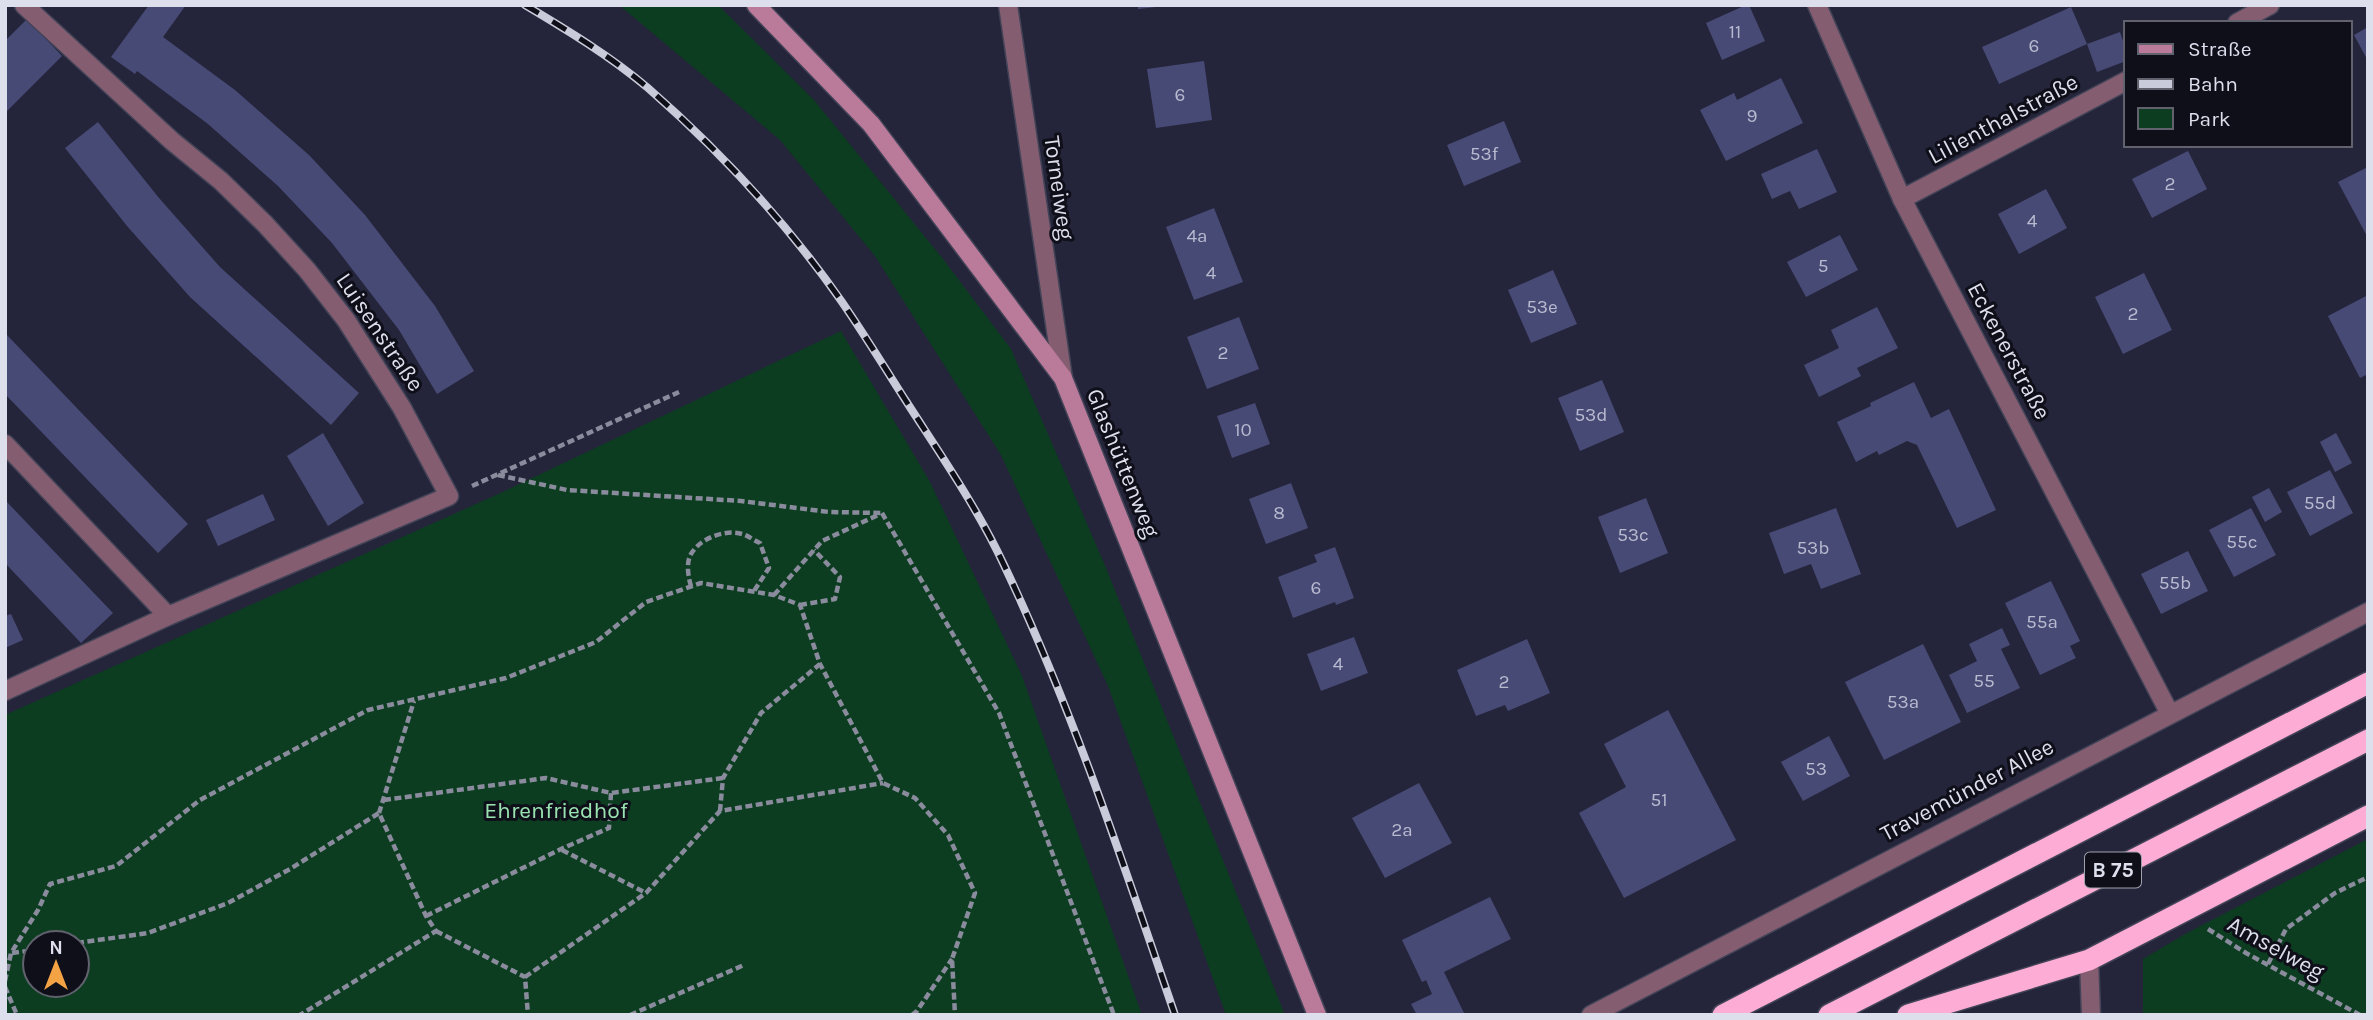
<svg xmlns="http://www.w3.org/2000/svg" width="2373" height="1020" font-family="Karla,sans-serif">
<rect width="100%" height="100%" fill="#24253a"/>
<g fill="#0c3d21" fill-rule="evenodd">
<path d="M619,5L719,6L814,100L943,259L1011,349L1104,563L1285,1015H1226L1108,686L1001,455L875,256L780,140Z"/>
<path d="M841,331L930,482L1022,676L1142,1015H5V715L505,491ZM35,943H77V985H35Z"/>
<path d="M2368,839V1015H2143V959L2187,933Z"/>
</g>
<g fill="#484a76">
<path d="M149,5H186L163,37L235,90L309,155L365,215L435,306L474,371L437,394L399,330L332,243L278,186L208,124L137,71L135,74L111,57Z"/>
<path d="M1138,5H1156V7L1138,9Z"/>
<path d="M1746,5H1749L1765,41L1722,60L1706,23Z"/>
<path d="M2071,7L2087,44L2120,32L2126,50V61L2097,72L2087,44L1999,84L1982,47Z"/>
<path d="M27,19L62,56L5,113V41Z"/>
<path d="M2368,27V61L2354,35Z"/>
<path d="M1204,61L1212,120L1156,128L1147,69Z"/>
<path d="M1781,78L1803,123L1726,161L1700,110L1734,93L1737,100Z"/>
<path d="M1504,121L1521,162L1464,186L1447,145Z"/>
<path d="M98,122L159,198L220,267L359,393L331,425L190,297L127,226L65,148Z"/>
<path d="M1817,149L1837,192L1799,209L1790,191L1772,199L1761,174Z"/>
<path d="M2188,151L2207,189L2152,218L2132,179Z"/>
<path d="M2368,167V238L2338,182Z"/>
<path d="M2046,189L2067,228L2019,254L1998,214Z"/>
<path d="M1214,208L1243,282L1194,300L1166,227Z"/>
<path d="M1840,235L1858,270L1806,297L1787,262Z"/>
<path d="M1553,270L1577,324L1531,343L1508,290Z"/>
<path d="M2144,273L2172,330L2123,354L2095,297Z"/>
<path d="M2368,295V374L2360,378L2328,316Z"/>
<path d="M1877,307L1898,348L1857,368L1861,376L1819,397L1804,365L1839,348L1831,330Z"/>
<path d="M1239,317L1259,369L1207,389L1187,337Z"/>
<path d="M5,333L188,524L158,553L5,394Z"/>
<path d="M1602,380L1624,432L1580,451L1558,398Z"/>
<path d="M1914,382L1931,418L1949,409L1996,510L1957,528L1917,445L1907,441L1879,455L1877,451L1856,462L1837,422L1871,406L1870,403Z"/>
<path d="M1255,403L1270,444L1232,458L1217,416Z"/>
<path d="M323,433L364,503L328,526L287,456Z"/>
<path d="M2336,433L2352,463L2335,472L2320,442Z"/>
<path d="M2330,470L2353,513L2310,536L2287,492Z"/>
<path d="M1291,483L1308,528L1266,544L1249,499Z"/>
<path d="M2269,488L2282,512L2265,522L2252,497Z"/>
<path d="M263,494L275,520L218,546L206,520Z"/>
<path d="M1646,498L1668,553L1620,573L1598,517Z"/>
<path d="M5,500L113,613L81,643L5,563Z"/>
<path d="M1836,508L1861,574L1821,589L1811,564L1784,574L1769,533Z"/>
<path d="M2251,508L2276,555L2234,577L2209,530Z"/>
<path d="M1335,547L1354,598L1336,605L1335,602L1293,618L1278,577L1317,562L1314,555Z"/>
<path d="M2188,551L2208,591L2161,614L2141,574Z"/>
<path d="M2051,581L2080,641L2070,646L2076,658L2040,675L2005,603Z"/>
<path d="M11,614L23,640L5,648V616Z"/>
<path d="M2002,628L2010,645L2001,649L2020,688L1967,713L1949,675L1977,661L1969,644Z"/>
<path d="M1354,637L1368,673L1321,691L1307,654Z"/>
<path d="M1527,639L1550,693L1508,711L1505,705L1476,716L1457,670Z"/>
<path d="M1923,644L1961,722L1884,760L1845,682Z"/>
<path d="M1668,710L1736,840L1624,898L1579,813L1626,787L1604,744Z"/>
<path d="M1829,736L1850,776L1803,801L1781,762Z"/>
<path d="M1419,783L1452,843L1385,878L1352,818Z"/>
<path d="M1490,897L1511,939L1444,972L1465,1015H1417L1411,1004L1432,994L1426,980L1422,982L1402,940Z"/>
</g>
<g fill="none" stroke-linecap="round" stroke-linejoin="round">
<g stroke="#424357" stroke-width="21">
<g id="street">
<path d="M1008,5L1063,378"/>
<path d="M1817,5L1902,199L2170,714"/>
<path d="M2237,23L2270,5"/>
<path d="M1902,199L2126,81"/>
<path d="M5,444L168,616"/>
<path d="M5,691L168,616L449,496L402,408L346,320L307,270L265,224L221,181L172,141L24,5"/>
<path d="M2089,960L2091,1015"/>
<path d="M1591,1015L2368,612"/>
</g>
</g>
<g stroke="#424357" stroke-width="21">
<path id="secondary" d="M756,5L871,124L1063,378L1317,1015"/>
</g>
<g stroke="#424357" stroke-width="24">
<g id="highway">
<path d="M1723,1015L2368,683"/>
<path d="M1829,1015L2368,740"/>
<path d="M1908,1015L2089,960L2368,816"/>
</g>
</g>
<g stroke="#8a8b9c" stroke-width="4.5" stroke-dasharray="7 3.5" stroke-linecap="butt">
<path d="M498,475L567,490L741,501L829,512L882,513"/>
<path d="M472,486L679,392"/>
<path d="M882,513L999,713L1114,1015"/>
<path d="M691,586C688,577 686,562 691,554C701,537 728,528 745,535C750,537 755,541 760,543L769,568L754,591"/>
<path d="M774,595L822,541L878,515"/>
<path d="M800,605L835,599L840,577L814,550"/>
<path d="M384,800L546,778L611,793L723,778"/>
<path d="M720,811L723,778L761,713L820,664"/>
<path d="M379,813L414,701"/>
<path d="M562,850L646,893"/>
<path d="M426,916L561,849L609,828L611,793"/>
<path d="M2208,929L2246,953L2360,1015"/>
<path d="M436,931L525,977L528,1015"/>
<path d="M77,943L148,933L228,903L290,869L379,813L426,916L436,931L300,1015"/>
<path d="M12,953L35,950"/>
<path d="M2268,964L2286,929L2335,893L2368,877"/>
<path d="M525,977L646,893L720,811L883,783"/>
<path d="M5,981L11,953L38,910L50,884L116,866L200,800L368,710L506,678L596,642L646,602L701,583L774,595L800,605L820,664L883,783L915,798L948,835L975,893L952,959L955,1015"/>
<path d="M5,987L17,1015"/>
<path d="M630,1015L744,965"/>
<path d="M912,1015L917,1011L952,959"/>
</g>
<use href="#street" stroke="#855d71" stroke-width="18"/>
<use href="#secondary" stroke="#ba7a9a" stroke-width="18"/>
<use href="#highway" stroke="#fdadd5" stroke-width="21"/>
<g stroke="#c9cbda" stroke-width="8">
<path id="rail" d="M525,5C567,30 610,56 648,88C720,151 787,223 842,302C864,334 885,368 906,401C940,454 977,507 1004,565C1073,710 1123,863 1175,1015"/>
</g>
<use href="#rail" stroke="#0f0f19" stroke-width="5" stroke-dasharray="16" stroke-linecap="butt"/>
</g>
<g text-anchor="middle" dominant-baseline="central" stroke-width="6" stroke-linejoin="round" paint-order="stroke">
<g font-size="19" fill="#b8bacf">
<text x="1735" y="32">11</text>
<text x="2034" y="46">6</text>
<text x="1180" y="95">6</text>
<text x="1752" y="116">9</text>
<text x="1484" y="154">53f</text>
<text x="2170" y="184">2</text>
<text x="2032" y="221">4</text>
<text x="1197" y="236">4a</text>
<text x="1823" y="266">5</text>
<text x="1211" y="273">4</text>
<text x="1542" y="307">53e</text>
<text x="2133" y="314">2</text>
<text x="1223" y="353">2</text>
<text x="1591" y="415">53d</text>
<text x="1243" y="430">10</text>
<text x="2320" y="503">55d</text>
<text x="1279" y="513">8</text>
<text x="1633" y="535">53c</text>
<text x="2242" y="542">55c</text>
<text x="1813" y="548">53b</text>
<text x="2175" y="583">55b</text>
<text x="1316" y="588">6</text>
<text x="2042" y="622">55a</text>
<text x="1338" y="664">4</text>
<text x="1984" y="681">55</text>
<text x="1504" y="682">2</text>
<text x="1903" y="702">53a</text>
<text x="1816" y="769">53</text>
<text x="1659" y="800">51</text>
<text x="1402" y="830">2a</text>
</g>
<rect fill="#0f0f19" stroke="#9fa1ad" stroke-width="2" x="2085" y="852.5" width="56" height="35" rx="5"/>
<g font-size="21" font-weight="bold" fill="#dddfed">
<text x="2113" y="870">B 75</text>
</g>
<g font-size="23" fill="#dddfed" stroke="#0f0f19">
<text transform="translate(2003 119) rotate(-28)">Lilienthalstraße</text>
<text transform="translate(1059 188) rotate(82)">Torneiweg</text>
<text transform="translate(380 332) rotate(56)">Luisenstraße</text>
<text transform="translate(2009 351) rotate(62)">Eckenerstraße</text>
<text transform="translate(1123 463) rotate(68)">Glashüttenweg</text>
<text transform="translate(1967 790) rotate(-28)">Travemünder Allee</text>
<text transform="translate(2276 948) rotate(29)">Amselweg</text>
</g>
<g font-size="23" fill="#99e3b0" stroke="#0f0f19">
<text x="556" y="810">Ehrenfriedhof</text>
</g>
</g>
<rect width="2373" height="1020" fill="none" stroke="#dddfed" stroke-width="14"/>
<rect x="2124" y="21" width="228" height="126" fill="#0f0f19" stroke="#61626e" stroke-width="2"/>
<rect x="2138" y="44" width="35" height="10" fill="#ba7a9a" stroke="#61626e" stroke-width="2"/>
<text x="2188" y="56" font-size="21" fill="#dddfed">Straße</text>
<rect x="2138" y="79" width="35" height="10" fill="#c9cbda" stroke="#61626e" stroke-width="2"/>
<text x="2188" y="91" font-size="21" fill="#dddfed">Bahn</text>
<rect x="2138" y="108" width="35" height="21" fill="#0c3d21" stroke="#61626e" stroke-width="2"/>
<text x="2188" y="126" font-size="21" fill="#dddfed">Park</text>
<g transform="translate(56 964)"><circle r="33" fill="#0f0f19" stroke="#61626e" stroke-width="2"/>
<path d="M0-5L12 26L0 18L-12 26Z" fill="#f4a344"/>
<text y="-10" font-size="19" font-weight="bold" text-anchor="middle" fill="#dddfed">N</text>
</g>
</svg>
